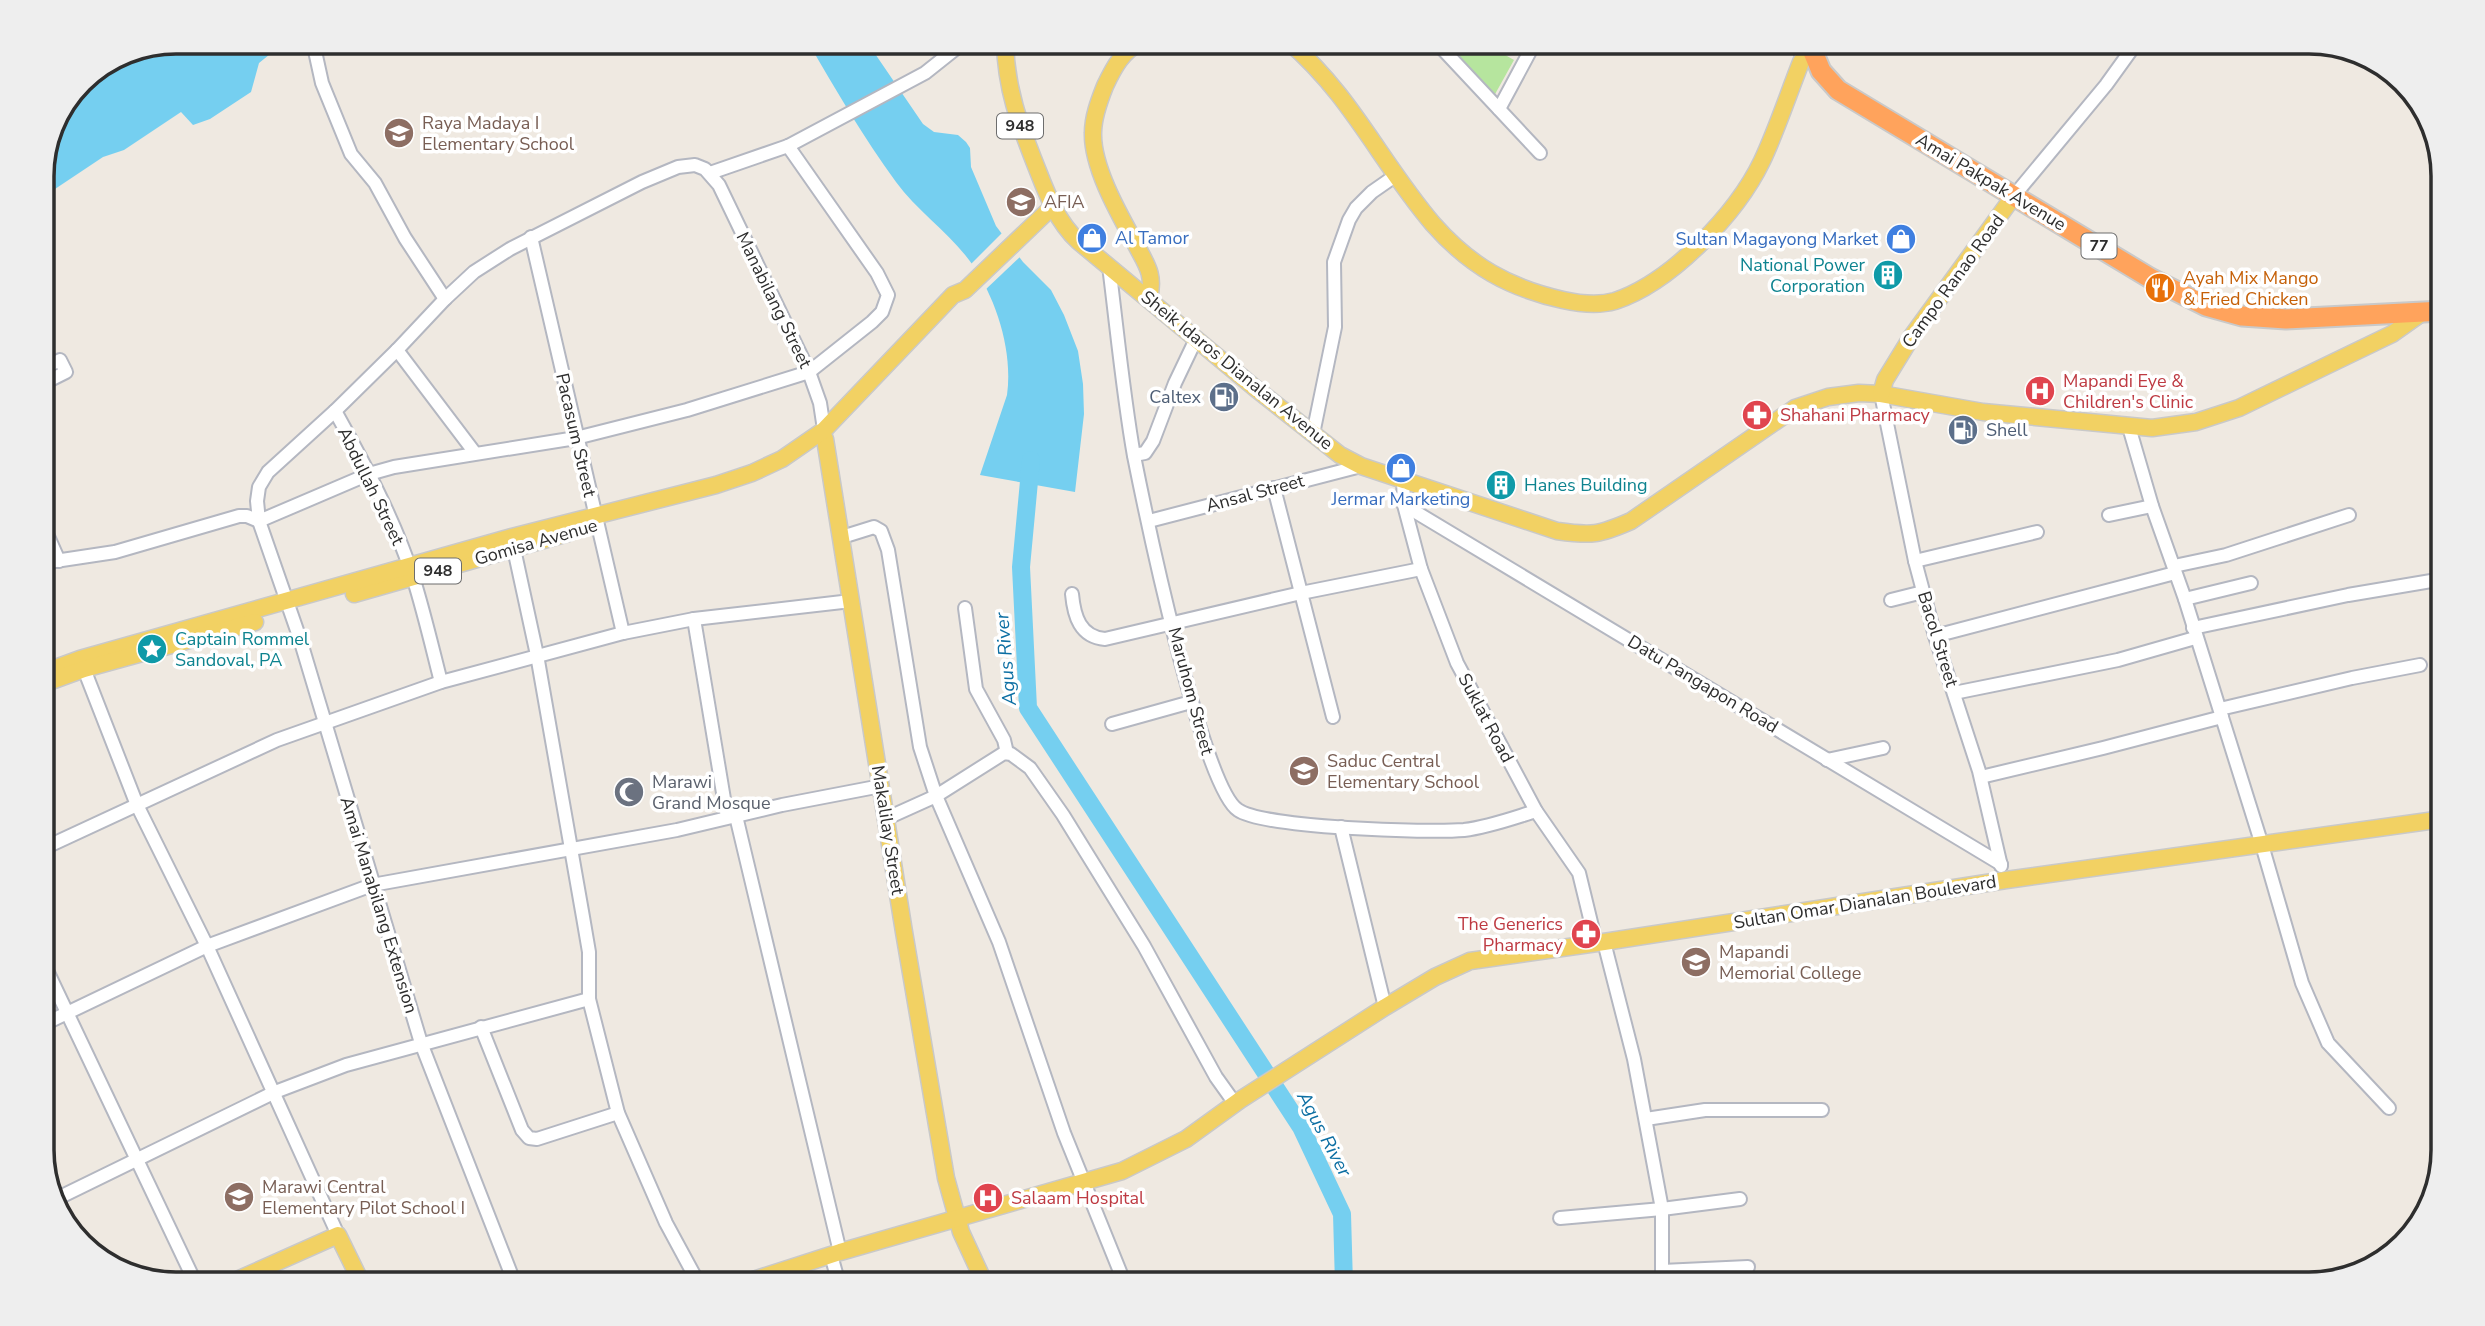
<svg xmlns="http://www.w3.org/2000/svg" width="2485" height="1326" font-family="'Nunito Sans',sans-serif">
<rect width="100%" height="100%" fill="#efe9e1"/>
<path fill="#b6e59e" d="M1445,42H1505L1500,52L1514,60L1494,96Z"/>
<g fill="#75cff0">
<path d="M176,42H285L259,63L251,92L210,119L193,125L181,112L124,150L103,157L55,189L42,191V168L82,81L125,52Z"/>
<path d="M808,42H867L923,124L934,132L958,135L966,142L970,148L971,167L996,226L1023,262L1051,290L1064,315L1078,351L1083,384L1084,414L1075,492L980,475L1007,395C1013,352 997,300 972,264C951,234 918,212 896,182C864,138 835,89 808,42Z"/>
</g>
<path fill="#efe9e1" d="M1004,231L1022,255L984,291L969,266Z"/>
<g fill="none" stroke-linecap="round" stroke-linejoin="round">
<path stroke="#75cff0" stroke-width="18" d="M1031,460L1021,567L1028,708L1301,1127L1342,1214L1344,1284"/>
<g stroke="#b4b7c1" stroke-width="16">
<g id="minor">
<path d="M313,42L322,83L351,154L375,183L405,238L445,299"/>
<path d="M1436,42L1540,153"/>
<path d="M1792,42L1804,56"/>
<path d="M1499,109L1535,42"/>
<path d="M710,173L788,146L925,73L964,42"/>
<path d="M2013,197L2106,85L2137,42"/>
<path d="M531,237L623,633"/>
<path d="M1109,266C1117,329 1123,394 1134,456C1145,511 1202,787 1238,810C1264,828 1428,833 1464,830C1489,827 1513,818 1536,811"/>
<path d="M397,350L475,453"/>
<path d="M42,369L60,360L66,372L42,384"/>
<path d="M1881,394L1915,561L1935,636L1979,771L2001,866"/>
<path d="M335,411C365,465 394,519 413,577C424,612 432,647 441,682"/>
<path d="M2129,427L2152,506L2185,599L2262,845L2302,983L2328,1043L2389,1108"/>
<path d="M1313,434L1335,327L1334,262L1349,220L1356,208L1372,192L1395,176"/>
<path d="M1134,455L1145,453L1153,441L1175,383L1196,339"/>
<path d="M1403,480L1404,505L1421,569L1457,663L1536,811L1579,873L1596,943"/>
<path d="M1274,488L1333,717"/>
<path d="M1404,505L2001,864"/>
<path d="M2109,515L2152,506"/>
<path d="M1149,521L1361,466"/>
<path d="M42,523L59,561"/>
<path d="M842,537L874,527L881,531L888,550L920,747L936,796L1004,753L1011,754L1030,768L1063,815L1144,946L1216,1077L1231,1098"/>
<path d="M514,549L537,655L583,917L589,952V999L618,1113L666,1223L699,1284"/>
<path d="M1915,561L2037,532"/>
<path d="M42,563L115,552L239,516H247L259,521L369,474L394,467L576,438L687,410L809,372L872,322L882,312L888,295L877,273L788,146"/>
<path d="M2174,566L2226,555L2349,515"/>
<path d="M1072,594C1074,616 1080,637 1105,639L1301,593L1421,569"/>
<path d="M2185,599L2251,583"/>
<path d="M1891,600L1923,592"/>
<path d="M965,608L976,689L1004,740L1007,753"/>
<path d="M694,619L727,817"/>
<path d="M2193,628L2348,595L2443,579"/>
<path d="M1935,636L2175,573"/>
<path d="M84,669L137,805L207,946L338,1235"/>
<path d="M1954,693L2118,660L2195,638"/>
<path d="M2220,709L2352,678L2420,665"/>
<path d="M1112,724L1191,702"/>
<path d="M1827,760L1883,748"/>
<path d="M1981,777L2103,748L2222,717"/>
<path d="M736,816L840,1252"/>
<path d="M885,819L936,796L999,942L1064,1133L1125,1284"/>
<path d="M1341,827L1385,1007"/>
<path d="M42,849L277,740L441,682L623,633L694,619L851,601"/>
<path d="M1604,942L1634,1059L1662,1209V1284"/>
<path d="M42,960L196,1284"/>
<path d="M42,1025L207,946L372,885L677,830L782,805L881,786"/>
<path d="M481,1027L522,1130L529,1138L537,1139L618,1113"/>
<path d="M1646,1119L1705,1110H1822"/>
<path d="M56,1199L275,1092L346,1065L589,999"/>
<path d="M1560,1218L1662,1209L1740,1199"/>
<path d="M831,1255L839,1284"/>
<path d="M1662,1271L1748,1267"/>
<path d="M515,1284L421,1043L300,639L259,521L257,501L259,487L268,472L335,411L397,350L445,299L474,272L510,249L642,182L678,167L695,165L705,169L719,185L809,372L820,403L825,436"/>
</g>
</g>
<g stroke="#c9c9c9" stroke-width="19">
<g id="major">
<path d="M1005,42C1006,89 1019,123 1036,166C1047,194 1056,220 1078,241L1255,388L1340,455L1361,466L1557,531C1592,536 1599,535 1631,521L1795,408L1828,397L1859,393L1881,394L1983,412L2152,428L2196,422L2239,408L2392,334L2423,312"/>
<path d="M1142,42C1123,49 1113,69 1105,86C1099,101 1093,117 1093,133C1092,167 1119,214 1135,243C1146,264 1155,274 1149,298"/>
<path d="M1289,42C1351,95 1381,163 1433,224C1470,266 1509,288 1563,300C1581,304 1598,306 1615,301C1672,282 1737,213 1762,161C1777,129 1788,95 1801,62L1810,47"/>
<path d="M1881,394L1885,380L1912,336L2013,197"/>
<path d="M825,439L904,932L946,1178L961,1232L985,1284"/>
<path d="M354,594L568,533"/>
<path d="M42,673L80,659L512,537L716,485L752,473L782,459L824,430L953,295L965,290L1052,207"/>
<path d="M54,680L84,669L255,622"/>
<path d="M228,1284L338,1235L362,1284"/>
<path d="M741,1284L840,1252L1122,1171L1186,1139L1240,1100L1385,1007L1435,977L1470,961L1604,942L2006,880L2443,819"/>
</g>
</g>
<g stroke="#c9c9c9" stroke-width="23">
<path id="highway" d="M1809,42L1821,71L1838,90L2150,278L2206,306L2242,316L2286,319L2443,311"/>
</g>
<use href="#minor" stroke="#fff" stroke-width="12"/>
<use href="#major" stroke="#f2d163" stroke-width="16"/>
<use href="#highway" stroke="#ffa35c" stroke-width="19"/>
</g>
<defs>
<g id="school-disc" transform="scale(1.575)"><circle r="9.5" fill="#8d6e63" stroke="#fff"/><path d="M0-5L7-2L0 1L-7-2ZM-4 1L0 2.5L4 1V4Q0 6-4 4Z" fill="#fff"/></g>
<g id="shop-disc" transform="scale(1.575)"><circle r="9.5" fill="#3f7fe0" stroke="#fff"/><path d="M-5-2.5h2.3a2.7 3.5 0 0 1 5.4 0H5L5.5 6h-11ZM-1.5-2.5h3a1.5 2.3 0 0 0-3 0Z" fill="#fff"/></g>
<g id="building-disc" transform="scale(1.575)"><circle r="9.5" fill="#0f9aa8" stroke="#fff"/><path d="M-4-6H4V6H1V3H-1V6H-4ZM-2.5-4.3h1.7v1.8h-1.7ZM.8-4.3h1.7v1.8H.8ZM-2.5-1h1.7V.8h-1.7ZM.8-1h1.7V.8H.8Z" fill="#fff"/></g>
<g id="restaurant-disc" transform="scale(1.575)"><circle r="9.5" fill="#e8710a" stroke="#fff"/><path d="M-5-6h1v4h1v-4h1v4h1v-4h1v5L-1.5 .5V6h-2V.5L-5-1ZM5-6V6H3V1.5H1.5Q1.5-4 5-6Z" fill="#fff"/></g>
<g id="hospital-disc" transform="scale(1.575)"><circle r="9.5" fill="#e0444e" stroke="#fff"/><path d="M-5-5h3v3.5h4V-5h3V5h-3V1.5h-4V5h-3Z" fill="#fff"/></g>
<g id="fuel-disc" transform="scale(1.575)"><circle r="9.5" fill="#5c6f8a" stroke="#fff"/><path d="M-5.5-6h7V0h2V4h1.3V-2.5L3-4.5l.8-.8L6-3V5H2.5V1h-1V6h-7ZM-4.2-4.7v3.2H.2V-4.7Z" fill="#fff"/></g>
<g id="pharmacy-disc" transform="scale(1.575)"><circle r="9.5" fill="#e0444e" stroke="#fff"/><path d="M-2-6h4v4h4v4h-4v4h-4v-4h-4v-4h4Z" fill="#fff"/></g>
<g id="sight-disc" transform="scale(1.575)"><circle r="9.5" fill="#0f9aa8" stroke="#fff"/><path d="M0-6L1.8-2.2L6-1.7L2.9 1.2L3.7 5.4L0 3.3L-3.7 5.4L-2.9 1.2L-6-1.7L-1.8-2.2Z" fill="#fff"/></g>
<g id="mosque-disc" transform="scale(1.575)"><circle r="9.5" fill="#6b7280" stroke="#fff"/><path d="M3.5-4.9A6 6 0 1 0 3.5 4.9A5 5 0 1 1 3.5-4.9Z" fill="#fff"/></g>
<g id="university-disc" transform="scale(1.575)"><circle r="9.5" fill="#8d6e63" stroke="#fff"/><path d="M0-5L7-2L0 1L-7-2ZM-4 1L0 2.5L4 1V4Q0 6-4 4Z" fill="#fff"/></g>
</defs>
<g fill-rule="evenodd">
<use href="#school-disc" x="399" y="133"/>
<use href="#school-disc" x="1021" y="202"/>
<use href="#shop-disc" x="1092" y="238"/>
<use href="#shop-disc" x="1901" y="239"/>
<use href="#building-disc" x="1888" y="275"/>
<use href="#restaurant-disc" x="2160" y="288"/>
<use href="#hospital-disc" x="2040" y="391"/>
<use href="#fuel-disc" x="1224" y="397"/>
<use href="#pharmacy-disc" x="1757" y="415"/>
<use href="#fuel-disc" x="1963" y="430"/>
<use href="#shop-disc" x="1401" y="468"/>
<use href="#building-disc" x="1501" y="485"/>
<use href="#sight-disc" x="152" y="649"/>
<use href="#school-disc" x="1304" y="771"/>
<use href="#mosque-disc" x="629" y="792"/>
<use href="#pharmacy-disc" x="1586" y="934"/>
<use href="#university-disc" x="1696" y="962"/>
<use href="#school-disc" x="239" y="1197"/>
<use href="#hospital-disc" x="988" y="1198"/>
</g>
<g text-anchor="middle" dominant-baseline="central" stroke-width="7" stroke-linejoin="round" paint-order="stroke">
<g fill="#fff" stroke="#6d6d6d" stroke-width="2">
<rect x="997" y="113.5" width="46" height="25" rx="5"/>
<rect x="2081.5" y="233.5" width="35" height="25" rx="5"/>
<rect x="415" y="558.5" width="46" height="25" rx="5"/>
</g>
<g font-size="16" font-weight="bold" fill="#2e2e2e">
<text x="1020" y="126">948</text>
<text x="2099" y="246">77</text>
<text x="438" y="571">948</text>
</g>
<g font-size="18" fill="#785e54" stroke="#fff" text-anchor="start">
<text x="422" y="123">Raya Madaya I<tspan x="422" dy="21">Elementary School</tspan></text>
<text x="1044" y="202">AFIA</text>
<text x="1327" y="761">Saduc Central<tspan x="1327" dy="21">Elementary School</tspan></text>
<text x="1719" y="952">Mapandi<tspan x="1719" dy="21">Memorial College</tspan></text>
<text x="262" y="1187">Marawi Central<tspan x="262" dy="21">Elementary Pilot School I</tspan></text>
</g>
<g font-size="18" fill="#2e2e2e" stroke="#fff">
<text transform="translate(1991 182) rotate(31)">Amai Pakpak Avenue</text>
<text transform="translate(1953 281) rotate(-54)">Campo Ranao Road</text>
<text transform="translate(774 300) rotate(64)">Manabilang Street</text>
<text transform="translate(1237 370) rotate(39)">Sheik Idaros Dianalan Avenue</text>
<text transform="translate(576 435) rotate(77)">Pacasum Street</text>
<text transform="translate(371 486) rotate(64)">Abdullah Street</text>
<text transform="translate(1255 493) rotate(-15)">Ansal Street</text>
<text transform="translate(536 542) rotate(-16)">Gomisa Avenue</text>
<text transform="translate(1938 639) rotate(73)">Bacol Street</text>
<text transform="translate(1703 684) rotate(31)">Datu Pangapon Road</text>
<text transform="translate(1191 691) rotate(75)">Maruhom Street</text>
<text transform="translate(1486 718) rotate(62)">Suklat Road</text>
<text transform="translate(888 830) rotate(81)">Makalilay Street</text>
<text transform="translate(1865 902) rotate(-9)">Sultan Omar Dianalan Boulevard</text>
<text transform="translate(379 905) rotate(73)">Amai Manabilang Extension</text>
</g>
<g font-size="18" fill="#366cbe" stroke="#fff" text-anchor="start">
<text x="1115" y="238">Al Tamor</text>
<text x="1878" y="239" text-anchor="end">Sultan Magayong Market</text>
<text x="1401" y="499" text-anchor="middle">Jermar Marketing</text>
</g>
<g font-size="18" fill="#0d838f" stroke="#fff" text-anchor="start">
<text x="1865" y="265" text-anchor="end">National Power<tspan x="1865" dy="21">Corporation</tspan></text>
<text x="1524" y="485">Hanes Building</text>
<text x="175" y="639">Captain Rommel<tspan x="175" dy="21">Sandoval, PA</tspan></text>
</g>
<g font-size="18" fill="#c56008" stroke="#fff" text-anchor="start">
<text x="2183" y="278">Ayah Mix Mango<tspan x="2183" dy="21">&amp; Fried Chicken</tspan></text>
</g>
<g font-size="18" fill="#be3a42" stroke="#fff" text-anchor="start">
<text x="2063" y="381">Mapandi Eye &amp;<tspan x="2063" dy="21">Children's Clinic</tspan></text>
<text x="1780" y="415">Shahani Pharmacy</text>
<text x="1563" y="924" text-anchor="end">The Generics<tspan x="1563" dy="21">Pharmacy</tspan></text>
<text x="1011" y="1198">Salaam Hospital</text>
</g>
<g font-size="18" fill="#4e5e75" stroke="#fff" text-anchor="end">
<text x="1201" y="397">Caltex</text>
<text x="1986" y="430" text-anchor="start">Shell</text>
</g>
<g font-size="18" fill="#5b616d" stroke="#fff" text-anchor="start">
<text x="652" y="782">Marawi<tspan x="652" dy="21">Grand Mosque</tspan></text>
</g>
<g font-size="19" font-style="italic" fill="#0d6fa3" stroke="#fff">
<text transform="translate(1006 659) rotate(-95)">Agus River</text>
<text transform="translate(1324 1134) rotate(62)">Agus River</text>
</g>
</g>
<path d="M0 0H2485V1326H0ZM176 54H2309A122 122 0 0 1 2431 176V1150A122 122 0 0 1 2309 1272H176A122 122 0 0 1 54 1150V176A122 122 0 0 1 176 54Z" fill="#eee" fill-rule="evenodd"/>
<path fill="none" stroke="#2e2e2e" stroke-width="3.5" d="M176 54H2309A122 122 0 0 1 2431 176V1150A122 122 0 0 1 2309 1272H176A122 122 0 0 1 54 1150V176A122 122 0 0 1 176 54Z"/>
</svg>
